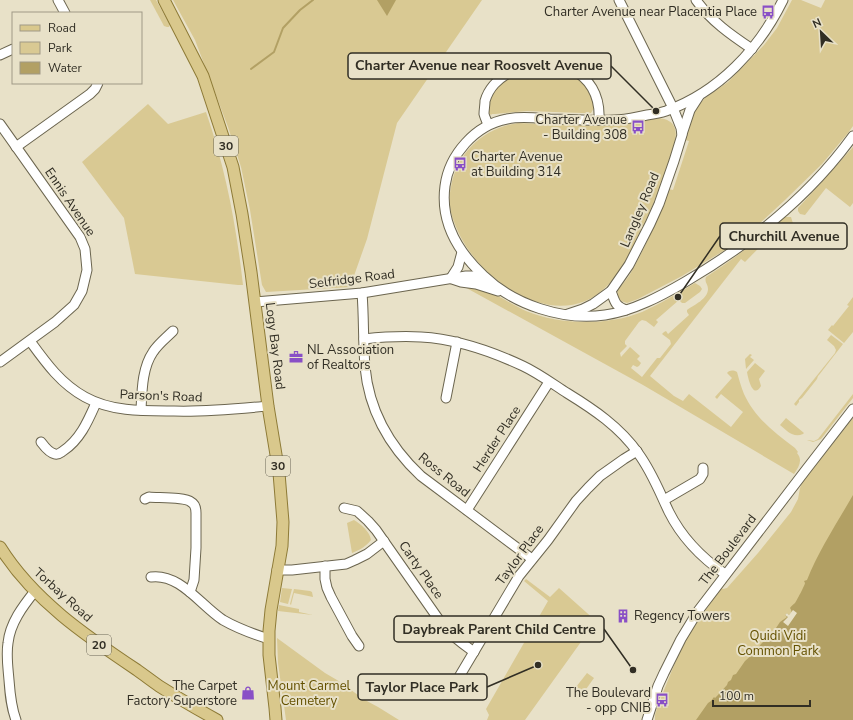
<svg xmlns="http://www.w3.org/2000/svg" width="853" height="720" font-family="'Nunito Sans',sans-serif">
<rect width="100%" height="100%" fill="#e8e1c8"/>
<g fill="#d9c993">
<path d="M150,0H156L170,25L169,27H167L164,26Z"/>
<path d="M173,0H482L397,123L367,239L350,287L266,292L262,285L250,210L241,167L228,127L195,40Z"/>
<path d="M792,0H801L821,8L825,0H853V126L848,133L822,164L785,200L759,224L725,250L682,276L638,299L627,303L621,301C618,297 617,295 618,290C623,283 629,277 633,269C647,244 659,216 669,189L673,190L689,141L685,140L692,117L696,108L705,98L728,82L764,45L777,28Z"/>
<path d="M556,67L579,77L593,98L594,108L591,113H582L527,111L495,114H492L491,115C487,112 488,106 489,101C491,86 514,71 528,68C537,67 547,67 556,67Z"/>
<path d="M148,104L168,124L206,112C226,170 236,224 243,285H238L135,274L124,218L82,162Z"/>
<path d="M659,118C666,119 673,121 675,129C679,140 666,169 662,181C656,199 648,216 639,234C630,252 621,273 606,287C579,314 542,309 511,290C484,273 462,248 452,216C449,207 449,196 451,187C457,152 484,128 518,123L603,126L621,125Z"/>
<path d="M853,147V203L850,207L826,188L805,215L800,214L798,211V208L821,183Z"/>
<path d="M785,217H791L796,233V237L782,234V237C768,236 754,253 745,262L741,259L650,376L674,396L683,401L689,394L731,427L743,412L721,394L717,399L715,397L732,378L727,373C730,370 733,370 737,372C739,379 741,387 744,394C755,418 774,432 795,448L798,452L797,453C803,460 799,467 794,474L643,385L461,285C473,288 484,291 496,295C506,300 515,306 526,311C560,325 607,326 642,312C660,304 678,293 695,283L700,286L702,289L700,292L685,303H682L679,300L656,320L658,322L654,327L646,321L642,320L639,322L625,341V344L627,346L620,353L621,357L630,347L640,356L637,359L641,363L639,366L637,367L633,365L631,368L642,377L657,358H660L671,344L670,340L662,334L664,332L666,331L668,334L689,315L687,312V310C694,305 708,299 708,289C708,284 704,282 706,277C734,259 760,239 785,217Z"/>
<path d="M853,297V332L844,343L828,330L832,325L833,326L849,306L847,305Z"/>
<path d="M831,335L843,344L819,375L818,376L817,379L802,398L799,400V402L796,406L794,404L835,353L836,350L834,346L827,340Z"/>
<path d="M750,354L752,355L750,357L754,360L746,369L745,359Z"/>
<path d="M755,363L765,371L759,379L761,386C753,400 748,378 747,372Z"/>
<path d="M853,394V398L821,439L813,442L807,440H808L814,441L818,439Z"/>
<path d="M786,418L804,433L803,434C793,438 787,431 780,425Z"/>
<path d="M853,418V720H655V715L659,702H660L661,699V698C670,675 679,651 692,630C701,616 711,603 720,589L721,588L723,589L727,588L758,553L791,512L798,499L800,488L802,483Z"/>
<path d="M354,520C361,524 370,532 371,540C366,546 360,550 352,553L347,523Z"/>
<path d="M526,579L550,597L559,588L596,621L525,720H487L489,715L486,709L548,601L524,581Z"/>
<path d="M282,588L292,589L288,604L280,602Z"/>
<path d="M294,589L310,591L312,592L313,597L294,593L291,605L290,604Z"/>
<path d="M279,605L299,609V612L313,615L278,611Z"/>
<path d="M277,638L325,673L337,680L365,700L378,707L399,720H286L278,663Z"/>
<path d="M587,673L594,678L584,692L576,687Z"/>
</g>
<g fill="#b2a064">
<path d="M377,0H396L387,16Z"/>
<path d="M853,495V720H696L708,703L711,701L714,697L715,698L717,696L727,685L728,682L731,680L733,675L736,674L745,661L755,652L761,644L774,631L780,622L787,617L785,615L787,613L789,615C792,612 792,611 790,608C791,606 793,605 795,603C796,602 805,585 805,583L804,581L807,580C819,550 837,523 853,495Z"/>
</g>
<path fill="#e8e1c8" d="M793,610L797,613L788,626L783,622L788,617L785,615L787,613L789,615Z"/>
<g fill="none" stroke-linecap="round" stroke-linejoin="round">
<path stroke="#b2a064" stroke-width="2" d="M251,69L274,52L283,28L300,10L313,0"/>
<g stroke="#6b654f" stroke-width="11">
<g id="minor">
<path d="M58,0L65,13"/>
<path d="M696,0C711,21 731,35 752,49"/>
<path d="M783,0C759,49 719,92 666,111C660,113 654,114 647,115C636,117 625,120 614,120C593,121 571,119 550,119C536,118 521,116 507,119C475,125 449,155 445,186C440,223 458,252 484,276C514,305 563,321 605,315C633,311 661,296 685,282C750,244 809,197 853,136"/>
<path d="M0,55L13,49"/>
<path d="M0,124L80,237L85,249L87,270L82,291L74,305L55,322L0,362"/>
<path d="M488,125C487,121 485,118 484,114C484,110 485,105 485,101C489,87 498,79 510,72C551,51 602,69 599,120"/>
<path d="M682,134L690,110L699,96"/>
<path d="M16,147L90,94L95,89L98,83"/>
<path d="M451,278L458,267L462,252"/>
<path d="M452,279L461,282L476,284L498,291"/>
<path d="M611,291C615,302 615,306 626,310"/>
<path d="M362,293C364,317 363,342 365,367C369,410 390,447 421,476L532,559"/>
<path d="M255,302L362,293L466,276H476L486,280"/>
<path d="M568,314L583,309L593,304L611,291L629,265L650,224L659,204L674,161L682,135L681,128L673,108L619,0"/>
<path d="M364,339C383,337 402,336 421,337C456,339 491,351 523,366C538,373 553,384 567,393C593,409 620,427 638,453C652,472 659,491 669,512C682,538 702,558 725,574"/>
<path d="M30,341C46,363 61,384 85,397C112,412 144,411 174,411C206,412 236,409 268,406"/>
<path d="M446,398L457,342"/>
<path d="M141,410C142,391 142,368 153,352C158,344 166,338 173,331"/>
<path d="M41,442C44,446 49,453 55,454C58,455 60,453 63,451C80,440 88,421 96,403"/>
<path d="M145,499L149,497C158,498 185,497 191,502C195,504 196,509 196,513V548L194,580L190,592"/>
<path d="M664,500L700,479L703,474V468"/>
<path d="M344,508L357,511L368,521L376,530L444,627C453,637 463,644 474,652"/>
<path d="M467,510L549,382"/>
<path d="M325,566V579L327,588L331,597L352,636L359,646"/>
<path d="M277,570H292L346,564L355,560L367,554L384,541"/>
<path d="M151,577C180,573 201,606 223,620C237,628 253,634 269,639"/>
<path d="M444,692L456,682L519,576L548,540L576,501L588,488L600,476L624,459L637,451"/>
<path d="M16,720C11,707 10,694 9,680C8,668 6,655 8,643C10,623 23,606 35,591"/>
<path d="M647,720L658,686L664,673L681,639L698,611L805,471L853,409"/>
</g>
</g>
<g stroke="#8d7a36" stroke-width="13">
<g id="major">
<path d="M164,0L203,76L233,167L242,214L251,272L268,406L279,473L283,522L282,546L271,610L269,631V655L275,708L276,720"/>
<path d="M0,547C33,600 86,636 137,670C144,675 152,681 159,686C178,698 197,709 217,720"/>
</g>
</g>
<use href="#minor" stroke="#fff" stroke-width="9"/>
<use href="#major" stroke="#d9c88c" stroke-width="11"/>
</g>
<defs>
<g id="bus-bare" transform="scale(1.08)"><path d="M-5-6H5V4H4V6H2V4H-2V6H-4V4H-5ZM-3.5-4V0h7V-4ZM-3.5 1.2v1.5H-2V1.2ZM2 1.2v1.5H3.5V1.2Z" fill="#894fc6" stroke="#e8e1c8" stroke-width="2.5" paint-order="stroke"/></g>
<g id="office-bare" transform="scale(1.08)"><path d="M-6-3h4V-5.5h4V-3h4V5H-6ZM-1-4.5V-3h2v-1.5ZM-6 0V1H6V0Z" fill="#894fc6" stroke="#e8e1c8" stroke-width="2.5" paint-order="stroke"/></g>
<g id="building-bare" transform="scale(1.08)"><path d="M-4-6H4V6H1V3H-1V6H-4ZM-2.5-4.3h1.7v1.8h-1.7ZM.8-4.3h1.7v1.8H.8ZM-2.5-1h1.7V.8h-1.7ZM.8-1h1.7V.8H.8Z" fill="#894fc6" stroke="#e8e1c8" stroke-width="2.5" paint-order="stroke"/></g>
<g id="shop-bare" transform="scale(1.08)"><path d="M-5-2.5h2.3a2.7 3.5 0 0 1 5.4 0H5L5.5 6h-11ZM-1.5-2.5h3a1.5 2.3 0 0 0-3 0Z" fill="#894fc6" stroke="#e8e1c8" stroke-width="2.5" paint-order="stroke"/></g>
</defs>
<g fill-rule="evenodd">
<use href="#bus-bare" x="768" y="12"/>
<use href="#bus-bare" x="638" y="127"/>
<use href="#bus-bare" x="460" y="164"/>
<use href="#office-bare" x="296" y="357"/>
<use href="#building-bare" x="623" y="616"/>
<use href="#shop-bare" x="248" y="693"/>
<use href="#bus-bare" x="662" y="700"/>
</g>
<g text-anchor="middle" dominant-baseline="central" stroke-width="4" stroke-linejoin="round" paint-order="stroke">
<g fill="#e8e1c8" stroke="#686455" stroke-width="1">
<rect x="214" y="136" width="24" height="20" rx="3"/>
<rect x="266" y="456" width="24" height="20" rx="3"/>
<rect x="87" y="635" width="24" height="20" rx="3"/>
</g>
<g font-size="12" font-weight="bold" fill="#312e24">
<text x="226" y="146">30</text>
<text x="278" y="466">30</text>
<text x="99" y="645">20</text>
</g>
<g font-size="13" fill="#312e24" stroke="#e8e1c8" text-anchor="end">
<text x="757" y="12">Charter Avenue near Placentia Place</text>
<text x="627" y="120">Charter Avenue<tspan x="627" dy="15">- Building 308</tspan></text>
<text x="471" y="157" text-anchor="start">Charter Avenue<tspan x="471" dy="15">at Building 314</tspan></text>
<text x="307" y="350" text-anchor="start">NL Association<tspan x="307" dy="15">of Realtors</tspan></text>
<text x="634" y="616" text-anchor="start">Regency Towers</text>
<text x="237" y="686">The Carpet<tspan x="237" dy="15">Factory Superstore</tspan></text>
<text x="651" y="693">The Boulevard<tspan x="651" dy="15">- opp CNIB</tspan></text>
</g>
<g font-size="13" fill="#312e24" stroke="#e8e1c8">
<text transform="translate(70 202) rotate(56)">Ennis Avenue</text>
<text transform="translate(640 210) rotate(-67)">Langley Road</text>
<text transform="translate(352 279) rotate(-7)">Selfridge Road</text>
<text transform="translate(275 346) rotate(83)">Logy Bay Road</text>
<text transform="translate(161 396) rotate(2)">Parson's Road</text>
<text transform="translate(497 439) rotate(-57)">Herder Place</text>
<text transform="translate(444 475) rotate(39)">Ross Road</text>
<text transform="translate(728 550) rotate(-53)">The Boulevard</text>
<text transform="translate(520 555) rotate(-54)">Taylor Place</text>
<text transform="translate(421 570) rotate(55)">Carty Place</text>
<text transform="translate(63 595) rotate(42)">Torbay Road</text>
</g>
<g font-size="13" fill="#645100" stroke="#e8e1c8">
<text x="778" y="636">Quidi Vidi<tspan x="778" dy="15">Common Park</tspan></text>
<text x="309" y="686">Mount Carmel<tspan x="309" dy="15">Cemetery</tspan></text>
</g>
</g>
<path fill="none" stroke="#312e24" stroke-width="1.5" d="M656 111L611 66M678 297L720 236M633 670L604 629M538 665L487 687"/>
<g fill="#312e24" stroke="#e8e1c8" stroke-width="1.5">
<circle cx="656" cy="111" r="4"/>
<circle cx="678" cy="297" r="4"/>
<circle cx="633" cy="670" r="4"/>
<circle cx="538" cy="665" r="4"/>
</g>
<g fill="#e8e1c8" stroke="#312e24" stroke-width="1.5">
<rect x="348" y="53" width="263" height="26" rx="4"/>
<rect x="720" y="223" width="127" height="26" rx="4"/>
<rect x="394" y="616" width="210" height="26" rx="4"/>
<rect x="358" y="674" width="129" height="26" rx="4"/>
</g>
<g font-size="14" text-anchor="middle" font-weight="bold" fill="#312e24">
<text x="479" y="70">Charter Avenue near Roosvelt Avenue</text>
<text x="784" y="241">Churchill Avenue</text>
<text x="499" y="634">Daybreak Parent Child Centre</text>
<text x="422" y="692">Taylor Place Park</text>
</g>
<rect x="12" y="12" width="130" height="72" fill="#e8e1c8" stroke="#9f9986"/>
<rect x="20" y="25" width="20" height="6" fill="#d9c88c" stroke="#9f9986"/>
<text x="48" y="32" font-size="12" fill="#312e24">Road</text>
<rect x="20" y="42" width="20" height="12" fill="#d9c993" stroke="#9f9986"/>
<text x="48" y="52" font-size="12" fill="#312e24">Park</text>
<rect x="20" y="62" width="20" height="12" fill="#b2a064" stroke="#9f9986"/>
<text x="48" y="72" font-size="12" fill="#312e24">Water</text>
<g transform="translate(821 32) rotate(335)" stroke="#e8e1c8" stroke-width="3" paint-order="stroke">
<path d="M0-3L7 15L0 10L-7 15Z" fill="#312e24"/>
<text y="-6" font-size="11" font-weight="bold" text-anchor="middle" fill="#312e24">N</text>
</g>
<path d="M713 700v6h97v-6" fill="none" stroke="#312e24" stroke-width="2"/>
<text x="719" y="700" font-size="12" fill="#312e24" stroke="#e8e1c8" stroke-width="3" paint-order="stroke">100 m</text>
</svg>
